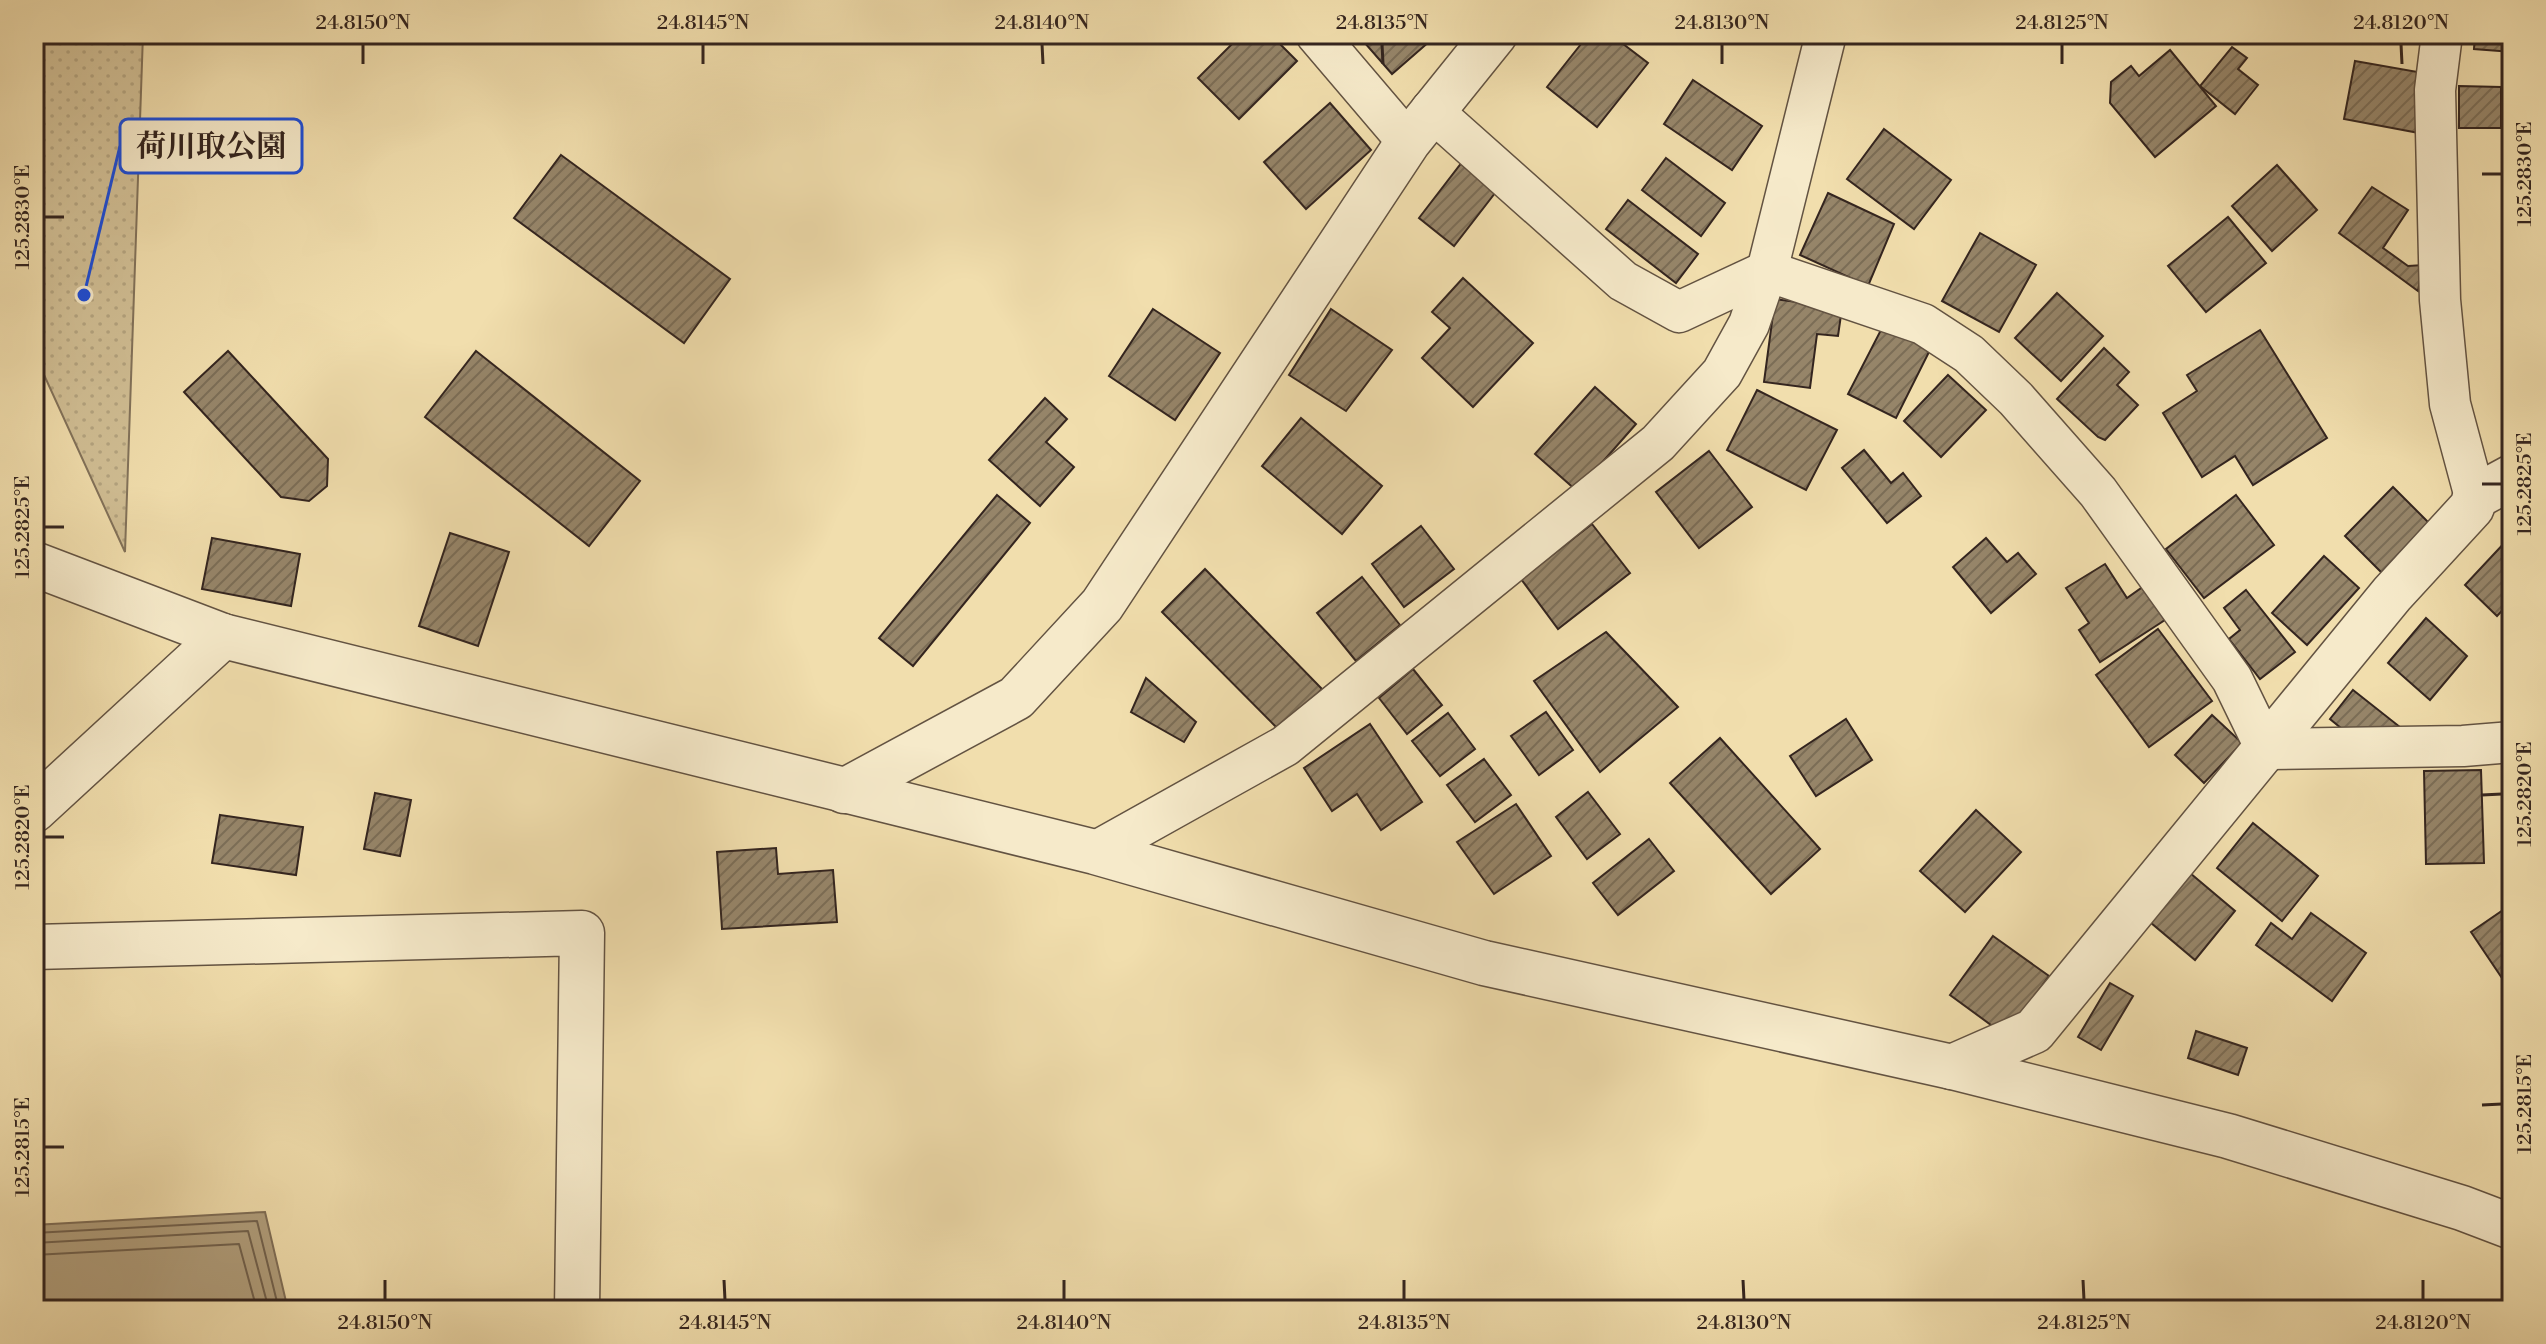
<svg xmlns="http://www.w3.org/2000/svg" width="2546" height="1344" font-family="'Libre Bodoni','Noto Serif JP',serif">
<defs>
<pattern id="park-dots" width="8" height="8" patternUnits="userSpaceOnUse" patternTransform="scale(2)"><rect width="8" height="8" fill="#d1bf95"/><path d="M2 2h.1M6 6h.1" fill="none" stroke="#b4a480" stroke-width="1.8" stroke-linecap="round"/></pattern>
<pattern id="building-hatch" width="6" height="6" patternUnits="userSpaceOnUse" patternTransform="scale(2)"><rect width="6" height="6" fill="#968569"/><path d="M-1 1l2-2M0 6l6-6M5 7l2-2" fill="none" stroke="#7b6d56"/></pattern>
</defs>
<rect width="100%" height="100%" fill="#f1dead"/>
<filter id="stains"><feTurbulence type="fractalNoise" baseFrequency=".0025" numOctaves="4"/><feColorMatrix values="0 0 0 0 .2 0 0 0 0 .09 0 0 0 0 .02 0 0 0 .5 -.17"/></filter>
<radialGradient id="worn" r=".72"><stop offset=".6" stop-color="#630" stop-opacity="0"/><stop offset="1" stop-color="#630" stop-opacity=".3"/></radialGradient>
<path fill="url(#park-dots)" stroke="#82725a" stroke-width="2" d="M34,34H143L125,552L34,353Z"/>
<path fill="#b19f7d" stroke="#7f6e57" stroke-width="2" d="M265,1212L288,1310H34V1225Z"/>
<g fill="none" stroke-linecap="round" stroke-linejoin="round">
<g stroke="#72624e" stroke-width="2">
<path d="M34,1233L257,1221L279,1310"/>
<path d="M34,1243L248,1231L269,1310"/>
<path d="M34,1255L239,1244L257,1310"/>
</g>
</g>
<g fill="url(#building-hatch)" stroke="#34251f" stroke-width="2">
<path d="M1242,34H1270L1297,61L1239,119L1198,78Z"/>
<path d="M1357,34H1438L1392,74Z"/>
<path d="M1589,34H1610L1648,63L1597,127L1547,87Z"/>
<path d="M2475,34H2512V52L2474,49Z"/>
<path d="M2232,47L2247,58L2238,69L2258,85L2235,114L2200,86Z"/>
<path d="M2170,50L2216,106L2155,157L2110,103L2111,82L2131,66L2139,76Z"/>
<path d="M2355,61L2429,74L2419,133L2344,119Z"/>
<path d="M1693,80L1762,126L1732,170L1664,124Z"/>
<path d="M2459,86L2501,87V128H2459Z"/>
<path d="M1330,103L1371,150L1306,209L1264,162Z"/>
<path d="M1884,129L1951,180L1914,229L1847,179Z"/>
<path d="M561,155L730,279L684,343L514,218Z"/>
<path d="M1466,157L1502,184L1454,246L1419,218Z"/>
<path d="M1666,158L1725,203L1701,236L1642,190Z"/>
<path d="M2277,165L2317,210L2272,251L2232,206Z"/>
<path d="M2372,187L2408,210L2383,248L2408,266L2423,265L2418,291L2339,233Z"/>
<path d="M1828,193L1894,224L1868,286L1800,255Z"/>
<path d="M1628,200L1698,254L1676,283L1606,229Z"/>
<path d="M2228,217L2266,263L2206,312L2168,266Z"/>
<path d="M1980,233L2036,265L1999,332L1942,301Z"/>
<path d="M1463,278L1533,343L1473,407L1422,358L1450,328L1432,312Z"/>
<path d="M2057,293L2103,336L2061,381L2015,338Z"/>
<path d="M1775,299L1842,308L1838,336L1817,334L1810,388L1764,382Z"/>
<path d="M1153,309L1220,353L1175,420L1109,376Z"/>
<path d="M1331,309L1392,350L1346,411L1289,375Z"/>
<path d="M1883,326L1930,350L1896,418L1848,394Z"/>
<path d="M2260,330L2327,438L2253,485L2235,456L2202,477L2163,413L2197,391L2187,375Z"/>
<path d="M2104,348L2129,372L2117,385L2138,405L2105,440L2098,437L2057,399Z"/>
<path d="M228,351L328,459L327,486L309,501L281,497L184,392Z"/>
<path d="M476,351L640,481L589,546L425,417Z"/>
<path d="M1948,375L1986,410L1941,457L1904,421Z"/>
<path d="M1595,387L1636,424L1577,491L1535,454Z"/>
<path d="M1757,390L1837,430L1806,490L1727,450Z"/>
<path d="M1045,398L1067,419L1046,442L1074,467L1040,506L989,460Z"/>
<path d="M1301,418L1382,486L1342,534L1262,466Z"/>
<path d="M1864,450L1891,483L1903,473L1921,496L1887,523L1842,468Z"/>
<path d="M1709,451L1752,507L1699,548L1656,492Z"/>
<path d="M2393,487L2436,530L2388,579L2345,536Z"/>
<path d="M997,495L1030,523L913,666L879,638Z"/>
<path d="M2236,495L2274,545L2204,598L2166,549Z"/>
<path d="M1592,524L1630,573L1558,629L1521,579Z"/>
<path d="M1421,526L1454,569L1404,607L1372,564Z"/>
<path d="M450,533L509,552L478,646L419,626Z"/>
<path d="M212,538L300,554L291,606L202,589Z"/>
<path d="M1986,538L2007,562L2018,553L2036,574L1991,613L1953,567Z"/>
<path d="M2508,539L2512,543V600L2497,616L2465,585Z"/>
<path d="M2324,556L2359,588L2307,645L2272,613Z"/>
<path d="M2105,564L2127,598L2144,586L2165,620L2100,662L2079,630L2089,623L2066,588Z"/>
<path d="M1205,569L1322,689L1280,731L1162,612Z"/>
<path d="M1362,577L1400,625L1356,661L1317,613Z"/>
<path d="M2246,590L2295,652L2260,679L2229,639L2240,630L2224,608Z"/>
<path d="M2426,618L2467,656L2430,700L2388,663Z"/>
<path d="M2158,629L2212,701L2149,747L2096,675Z"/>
<path d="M1606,632L1678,707L1600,772L1534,681Z"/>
<path d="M1413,669L1442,705L1407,734L1379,698Z"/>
<path d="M1146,678L1196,722L1184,742L1131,712Z"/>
<path d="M2353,690L2405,731L2347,733L2330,719Z"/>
<path d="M1546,712L1573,750L1539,775L1511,736Z"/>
<path d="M1448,713L1475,749L1440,776L1412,741Z"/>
<path d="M2212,715L2242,743L2204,783L2175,755Z"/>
<path d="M1846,719L1872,760L1816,796L1790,756Z"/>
<path d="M1370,724L1422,802L1381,830L1357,794L1332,811L1304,768Z"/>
<path d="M1720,738L1820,849L1771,894L1670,783Z"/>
<path d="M1484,759L1511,795L1475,822L1447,785Z"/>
<path d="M2481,770L2484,863L2426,864L2424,771Z"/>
<path d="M1588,792L1620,834L1587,859L1556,817Z"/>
<path d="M375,793L411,800L400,856L364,849Z"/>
<path d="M1516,804L1551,856L1494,894L1457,842Z"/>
<path d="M1976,810L2021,852L1965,912L1920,871Z"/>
<path d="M220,815L303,827L296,875L212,863Z"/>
<path d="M2253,823L2318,876L2282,921L2217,868Z"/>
<path d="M1649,839L1674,871L1618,915L1593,883Z"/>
<path d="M776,848L778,874L833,870L837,922L722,929L717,852Z"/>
<path d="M2190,873L2235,911L2195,960L2150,922Z"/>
<path d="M2512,904V993L2471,932Z"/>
<path d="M2311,913L2366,953L2332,1001L2256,945L2271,923L2292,939Z"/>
<path d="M1993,936L2049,976L2006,1036L1950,995Z"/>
<path d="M2110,983L2133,996L2101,1050L2078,1037Z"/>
<path d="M2196,1031L2247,1048L2238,1075L2188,1058Z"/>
</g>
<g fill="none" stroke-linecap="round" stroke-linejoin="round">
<g stroke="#635342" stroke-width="43">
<g id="minor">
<path d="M1316,34L1408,142"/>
<path d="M2442,34L2435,90L2440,300L2450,404L2475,497"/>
<path d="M1431,110L1623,281L1679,312L1767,271L1923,324L1969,354L2016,399L2098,492L2232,679L2266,749L2463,746L2512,742"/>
<path d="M1095,852L1285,746L1658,443L1722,373L1749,324L1767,271L1826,34"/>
</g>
</g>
<g stroke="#635342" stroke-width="47">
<g id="tertiary">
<path d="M34,564L223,636L1095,852L1484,963L1952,1067L2228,1136L2462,1208L2512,1227"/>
<path d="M844,791L1016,698L1102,605L1408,142L1495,34"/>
<path d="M34,810L223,636"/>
<path d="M34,947L582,933L577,1310"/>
<path d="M1952,1067L2034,1031L2392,594L2472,507L2475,497L2512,477"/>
</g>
</g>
<use href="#minor" stroke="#f6eaca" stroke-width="40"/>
<use href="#tertiary" stroke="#f6eaca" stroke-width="44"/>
</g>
<path fill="none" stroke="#34251f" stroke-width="3" d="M363,44V64M703,44V64M1042,44L1043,64M1382,44L1383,64M1722,44V64M2062,44V64M2401,44L2402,64M2482,174H2502M44,217H64M2482,484H2502M44,527H64M2482,795L2502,794M44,837H64M2482,1105L2502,1104M44,1147H64M385,1280V1300M724,1280L725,1300M1064,1280V1300M1404,1280V1300M1743,1280L1744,1300M2083,1280L2084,1300M2423,1280V1300"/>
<path fill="none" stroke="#1d4ed8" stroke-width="3" d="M84 295L120 146"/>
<circle fill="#1d4ed8" stroke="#f6eaca" stroke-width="3" cx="84" cy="295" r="8"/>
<rect fill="#f6eaca" stroke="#1d4ed8" stroke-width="3" x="120" y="119" width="182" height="54" rx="8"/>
<g font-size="30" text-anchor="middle" font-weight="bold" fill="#34251f">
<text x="211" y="156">荷川取公園</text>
</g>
<rect width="2546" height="1344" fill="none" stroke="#f1dead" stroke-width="88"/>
<rect x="44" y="44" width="2458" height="1256" fill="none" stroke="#34251f" stroke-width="3"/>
<g font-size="20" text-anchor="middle" fill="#34251f">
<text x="363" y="29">24.8150°N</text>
<text x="703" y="29">24.8145°N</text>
<text x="1042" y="29">24.8140°N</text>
<text x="1382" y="29">24.8135°N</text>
<text x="1722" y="29">24.8130°N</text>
<text x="2062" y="29">24.8125°N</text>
<text x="2401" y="29">24.8120°N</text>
<text transform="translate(2524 174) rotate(-90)" y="7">125.2830°E</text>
<text transform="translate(22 217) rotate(-90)" y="7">125.2830°E</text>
<text transform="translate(2524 484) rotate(-90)" y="7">125.2825°E</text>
<text transform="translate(22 527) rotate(-90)" y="7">125.2825°E</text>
<text transform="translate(2524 794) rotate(-90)" y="7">125.2820°E</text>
<text transform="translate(22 837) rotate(-90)" y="7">125.2820°E</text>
<text transform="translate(2524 1104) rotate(-90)" y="7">125.2815°E</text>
<text transform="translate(22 1147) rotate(-90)" y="7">125.2815°E</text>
<text x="385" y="1329">24.8150°N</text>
<text x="725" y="1329">24.8145°N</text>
<text x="1064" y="1329">24.8140°N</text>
<text x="1404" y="1329">24.8135°N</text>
<text x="1744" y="1329">24.8130°N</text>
<text x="2084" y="1329">24.8125°N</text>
<text x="2423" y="1329">24.8120°N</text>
</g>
<rect width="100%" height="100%" filter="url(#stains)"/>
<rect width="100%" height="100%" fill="url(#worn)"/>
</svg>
